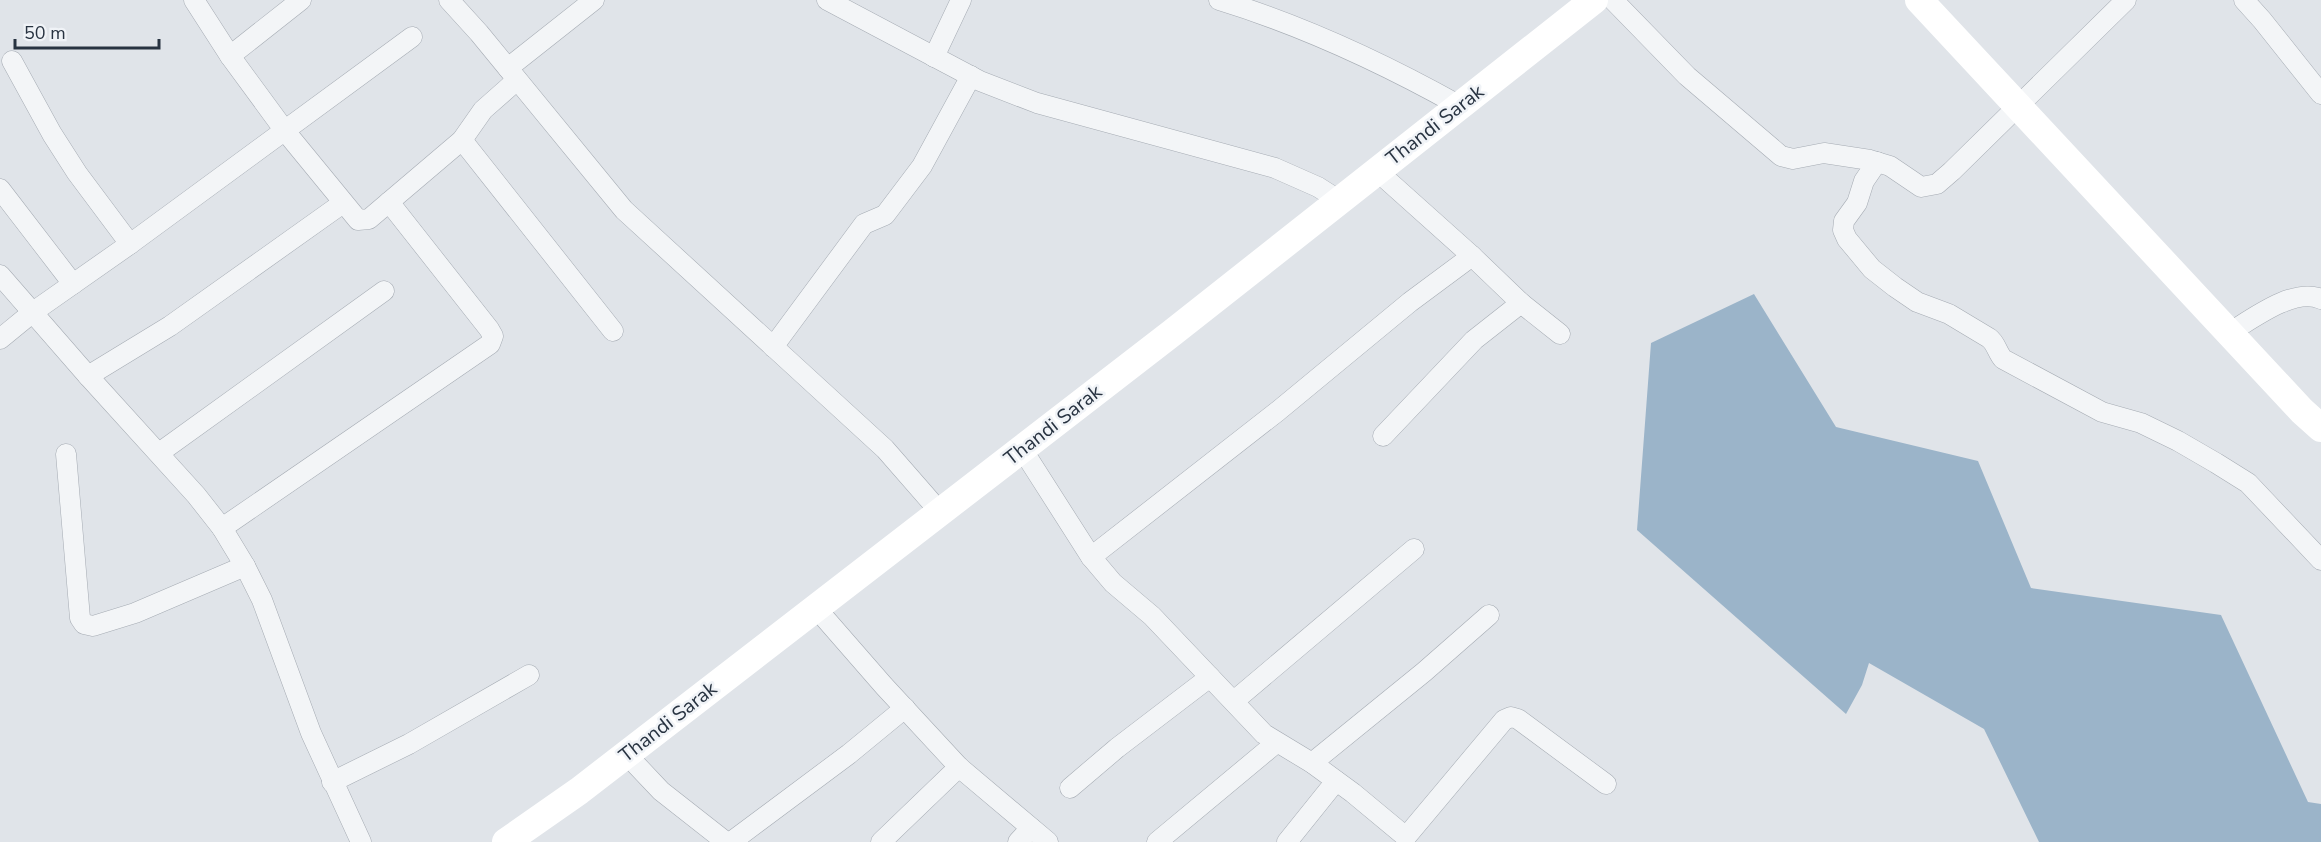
<svg xmlns="http://www.w3.org/2000/svg" width="2321" height="842" font-family="'Nunito Sans',sans-serif">
<rect width="100%" height="100%" fill="#e0e4e9"/>
<path fill="#9bb4c9" d="M1754,294L1836,427L1978,461L2031,588L2221,615L2308,802L2321,804V842H2039L1984,729L1869,663L1862,685L1846,714L1637,530L1651,343Z"/>
<g fill="none" stroke-linecap="round" stroke-linejoin="round">
<g stroke="#a5abb3" stroke-width="21">
<g id="street">
<path d="M194,0L230,56L285,131L358,220L369,219L462,140L483,110L517,80"/>
<path d="M449,0L479,33L624,210L885,449L940,512"/>
<path d="M827,0L980,81L1037,103L1275,168L1318,187L1340,201"/>
<path d="M1219,0C1304,26 1383,63 1460,106"/>
<path d="M1613,0L1687,76L1781,156L1793,159L1824,153L1870,160L1890,166L1921,187L1937,184L1952,171L2126,0"/>
<path d="M2244,0L2262,20L2321,94"/>
<path d="M230,56L301,0"/>
<path d="M934,57L961,0"/>
<path d="M12,61L52,134L77,173L130,244"/>
<path d="M508,68L594,0"/>
<path d="M462,140L613,331"/>
<path d="M1877,162L1864,181L1857,203L1844,221L1843,230L1847,239L1872,269L1895,287L1917,302L1949,314L1989,338C1996,343 1997,352 2003,359L2102,412L2141,423L2178,441L2216,463L2248,483L2321,560"/>
<path d="M1377,171L1472,256L1521,303L1560,334"/>
<path d="M0,189L73,284"/>
<path d="M0,275L88,376L196,495L222,528L245,566L262,600L311,733L361,842"/>
<path d="M2229,333C2252,319 2294,287 2321,299"/>
<path d="M0,339L33,312L130,244L412,37"/>
<path d="M773,347L864,224L885,215L922,166L971,76"/>
<path d="M88,376L170,326L343,203"/>
<path d="M1383,436L1474,340L1521,303"/>
<path d="M1022,449L1091,557L1113,583L1152,616L1264,734L1312,763L1353,793L1406,837L1504,720L1511,717L1518,719L1606,784"/>
<path d="M159,453L384,291"/>
<path d="M66,454L80,618L84,624L93,626L135,613L245,566"/>
<path d="M222,528L490,344L493,336L489,329L389,202"/>
<path d="M1091,557L1278,411L1410,302L1472,256"/>
<path d="M816,608L884,686L959,767L1048,842"/>
<path d="M1234,701L1414,549"/>
<path d="M627,755L661,791L726,842"/>
<path d="M1312,763L1424,672L1489,615"/>
<path d="M332,782L409,744L529,675"/>
<path d="M1070,788L1117,748L1210,677"/>
<path d="M731,842L849,754L905,708"/>
<path d="M881,842L959,767"/>
<path d="M1018,842L1031,828"/>
<path d="M1157,842L1276,743"/>
<path d="M1287,842L1336,781"/>
</g>
</g>
<use href="#street" stroke="#f3f5f7" stroke-width="20"/>
<g stroke="#fff" stroke-width="28">
<path d="M1919,0L2302,411L2321,428"/>
<path d="M506,842L579,791L1172,333L1594,0"/>
</g>
</g>
<g text-anchor="middle" dominant-baseline="central" stroke-width="5" stroke-linejoin="round" paint-order="stroke">
<g font-size="20" fill="#283341" stroke="#f0f3f7">
<text transform="translate(1435 125) rotate(-38)">Thandi Sarak</text>
<text transform="translate(1053 425) rotate(-38)">Thandi Sarak</text>
<text transform="translate(668 722) rotate(-38)">Thandi Sarak</text>
</g>
</g>
<path d="M15 39v9h144v-9" fill="none" stroke="#283341" stroke-width="3"/>
<text x="24" y="39" font-size="18" fill="#283341" stroke="#f0f3f7" stroke-width="4.5" paint-order="stroke">50 m</text>
</svg>
